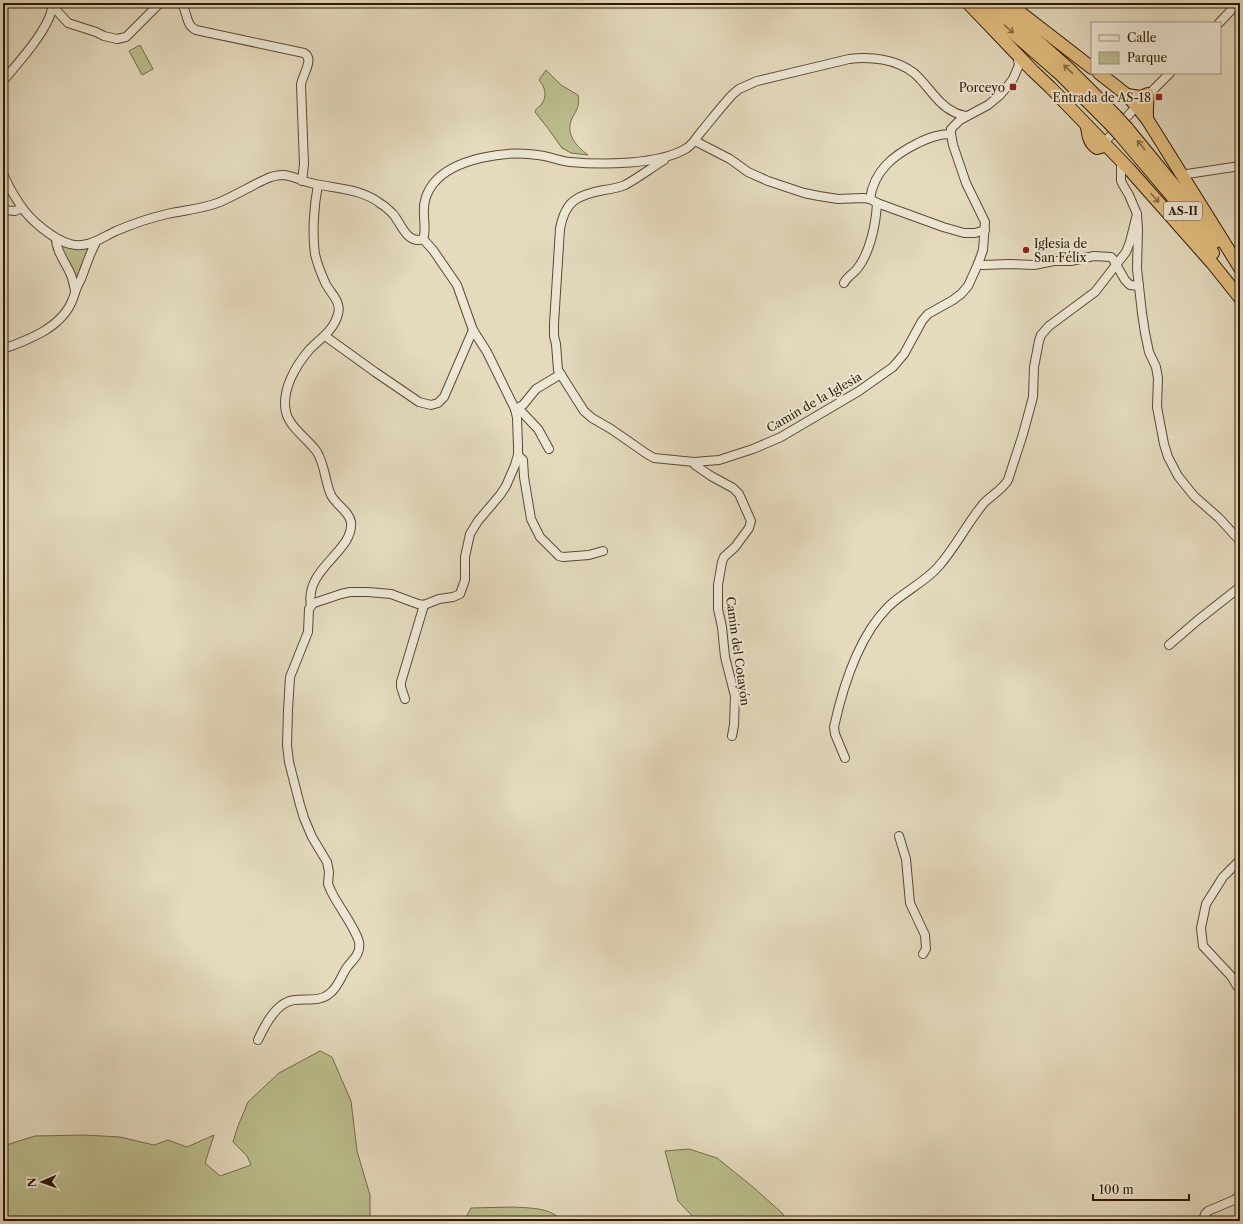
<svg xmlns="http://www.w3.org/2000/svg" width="1243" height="1224" font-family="'Libre Caslon Text',serif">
<rect width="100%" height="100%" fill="#e4dabe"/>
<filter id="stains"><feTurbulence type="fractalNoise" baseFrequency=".005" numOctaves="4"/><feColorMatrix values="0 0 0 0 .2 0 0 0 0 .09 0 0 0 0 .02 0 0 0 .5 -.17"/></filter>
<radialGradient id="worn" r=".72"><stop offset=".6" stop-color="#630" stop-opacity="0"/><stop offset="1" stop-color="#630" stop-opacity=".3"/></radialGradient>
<g fill="#bbbd8d" stroke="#746b48">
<path d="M140,45L153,69L142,75L129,51Z"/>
<path d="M546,70L561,85L578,95C580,105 577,110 572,118C565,134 576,146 588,155L571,153L562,148L547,127L535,112C536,108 538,108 541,105C548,96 545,87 539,80Z"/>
<path d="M60,245H84L89,250L79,285Z"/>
<path d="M320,1051L332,1057L351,1101L357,1151L370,1195V1221H3V1146L35,1136L84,1135L120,1137L154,1145L168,1140L187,1147L214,1135L205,1163L220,1176L251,1165L247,1156L233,1142L238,1126L248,1102L279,1073Z"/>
<path d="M689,1149L717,1158L753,1187L783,1214L784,1221H697L678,1201L665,1151Z"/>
<path d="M512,1207C528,1208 551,1207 562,1221H464L471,1208Z"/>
</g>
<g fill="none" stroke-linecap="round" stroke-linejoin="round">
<g stroke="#5c4932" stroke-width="10">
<g id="minor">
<path d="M181,3C188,12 185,25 196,30L304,53C315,59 302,75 301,85L304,164L302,181"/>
<path d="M53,5L58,12L68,23L96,32L104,36L117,39L126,37L160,3"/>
<path d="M1219,23L1238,3"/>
<path d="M3,81C18,63 40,39 49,18C51,13 52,8 54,3"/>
<path d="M695,141L730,159L748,172L768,181L804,193L819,196L838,199L863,198L870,199L877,203L943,227L964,233H975L985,230"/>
<path d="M1104,143L1133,110L1170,73"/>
<path d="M664,160C651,168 638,178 625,185C618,188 611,189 604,190C577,195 565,201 560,229L554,324V336L556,344L558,370L584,411L592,418L611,429L647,454L654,458L694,462L719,460L753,449L781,437L859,391L893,367L904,354L922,321L928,314L953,300L961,294L968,286L978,264L983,250L985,222L966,183L953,145L951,134V129L960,120L988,105L999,96L1006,88L1013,79L1019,65L1017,54"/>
<path d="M1121,161V181L1123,185L1129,195L1137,214L1138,229L1137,269L1142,313L1145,333L1149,352L1156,367L1158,378L1157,407L1164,444L1168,457L1178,476L1194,496L1219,518L1240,541"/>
<path d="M3,174C8,185 14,196 21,206C30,220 54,240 70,244C87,249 101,238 116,231C132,224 150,218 167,214C185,210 203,209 220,202C236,195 251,186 266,179C272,176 278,175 284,175C293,176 302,181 311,183C335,189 361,188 381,204C385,206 389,210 393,214C401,223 407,245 423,239C426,232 424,224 424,215C423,204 426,193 433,184C453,158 507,150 538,155C549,156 559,161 570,162C601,165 660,165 687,148C693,144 696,138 701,132C711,120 721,107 732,95L739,89L757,81L849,59C870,56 896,59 914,73C928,85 937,104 954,112C957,114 962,115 966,116"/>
<path d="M1184,177L1187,174L1240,166"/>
<path d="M870,199C874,170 894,155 918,143C929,138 938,134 951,134"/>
<path d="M3,210L15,211L22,208"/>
<path d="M56,239C56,251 66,263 71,275C73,280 74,286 75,291"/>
<path d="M978,264L983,265L1010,264L1034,265L1054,261H1071L1094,256L1111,257L1113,259L1125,280L1130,285L1139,286"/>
<path d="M844,283C847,277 853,274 857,269C870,253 876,224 877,203"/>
<path d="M325,336L375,372L419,402L431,405L438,403L444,397L473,330"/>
<path d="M3,349C28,340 61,328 72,301C73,299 74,295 75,293C76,288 79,283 81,279C86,266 90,253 96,242"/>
<path d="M518,408L538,429L549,449"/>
<path d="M515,409L523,405L536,389L561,374"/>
<path d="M518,455L523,460L524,477L531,519L540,537L559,556L563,557L589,555L603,551"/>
<path d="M694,462L695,465L711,476L733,488L739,494L751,521L749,528L735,547L724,557L722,562L718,585V609L722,627L725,657L735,696L734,725L732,736"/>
<path d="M311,606C304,568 354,552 351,522C349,511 336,505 331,495C325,482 325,465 317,452C309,440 289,427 286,412C281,390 296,365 310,349C321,338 334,330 338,314C342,300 328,292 324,280C320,271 317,263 315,254C312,233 314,205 318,185"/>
<path d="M1169,645L1198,620L1240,587"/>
<path d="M405,699L401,687V682L424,605"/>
<path d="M845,758L835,734L834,727C843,686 858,637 888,607C903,592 924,583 938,567C956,547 967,523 984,503C992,495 1002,490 1008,480L1023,434L1033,397L1034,367L1039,341L1041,335L1049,326L1095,292L1126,252L1130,242L1137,214"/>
<path d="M899,836L906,859L910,903L925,935L926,949L923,954"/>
<path d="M1240,860L1223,877L1206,904L1201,928L1203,946L1231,976L1237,986L1240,988"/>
<path d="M258,1040C264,1027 271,1013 282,1005C296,994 316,1005 329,994C339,987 341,975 348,966C354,959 361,953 359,942C355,927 338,906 331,891L328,884L329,872L327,862L312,837L304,818L300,805L289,762L287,745L288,710L290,677L308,632L309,609L311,606L314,603L341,594L350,592H368L391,594L418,604L424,605L439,599L453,597L460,594L465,580V557L470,534L478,521L500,495L506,486L515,465L518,455V446L517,418L515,409L487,352L473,330L457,285L433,250L423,239"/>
<path d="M1203,1221L1205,1214L1208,1211L1234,1200L1240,1196"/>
</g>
</g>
<g stroke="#2e1904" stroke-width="14">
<g id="highway">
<path d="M968,3L1033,71L1051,88L1129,169L1212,263L1240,298"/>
<path d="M979,3L1061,75L1109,123"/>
<path d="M995,3L1068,68L1116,116"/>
<path d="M1008,3L1092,68"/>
<path d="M1099,73L1127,95L1147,119L1240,268"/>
<path d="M1127,95L1141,97L1148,94L1147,107V119"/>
<path d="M1087,126C1088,135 1089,143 1097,148L1101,147L1104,143"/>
<path d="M1127,128L1182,195L1215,242"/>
<path d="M1120,135L1176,201L1213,253"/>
</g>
</g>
<use href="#minor" stroke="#ede7d5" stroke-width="8"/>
<use href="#highway" stroke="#e2bd7f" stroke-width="12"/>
<g stroke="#2e1904" stroke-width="14" stroke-linecap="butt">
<g id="highway-bridge">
<path d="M1116,116L1127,128"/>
<path d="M1109,123L1120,135"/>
</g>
</g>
<use href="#highway-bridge" stroke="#e2bd7f" stroke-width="12"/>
</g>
<defs><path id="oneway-shaft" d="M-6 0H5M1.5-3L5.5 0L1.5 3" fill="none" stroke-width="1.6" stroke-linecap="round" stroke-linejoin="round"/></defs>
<g stroke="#886b42">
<use href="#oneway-shaft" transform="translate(1009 29) rotate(41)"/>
<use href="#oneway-shaft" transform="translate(1068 69) rotate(-137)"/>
<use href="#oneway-shaft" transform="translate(1141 145) rotate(-129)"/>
<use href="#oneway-shaft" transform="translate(1155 198) rotate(48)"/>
</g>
<g fill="#8f2418" stroke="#ede7d5" stroke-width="1.5">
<rect x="1009" y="83" width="8" height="8" rx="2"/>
<rect x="1155" y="93" width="8" height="8" rx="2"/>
<circle cx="1026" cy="250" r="4"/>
</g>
<g text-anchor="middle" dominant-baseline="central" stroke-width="4" stroke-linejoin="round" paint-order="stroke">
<rect fill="#ede7d5" stroke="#675743" stroke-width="1" x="1164" y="202" width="38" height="18" rx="3"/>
<g font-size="11" font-weight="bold" fill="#2e1904">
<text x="1183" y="211">AS-II</text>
</g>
<g font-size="12" fill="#2e1904" stroke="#ede7d5" text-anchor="end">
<text x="1005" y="87">Porceyo</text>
<text x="1151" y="97">Entrada de AS-18</text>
<text x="1034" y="243" text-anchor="start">Iglesia de<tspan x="1034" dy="14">San Félix</tspan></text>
</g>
<g font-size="12" fill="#2e1904" stroke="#ede7d5">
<text transform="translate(814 402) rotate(-30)">Camín de la Iglesia</text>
<text transform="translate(738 651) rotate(82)">Camín del Cotayón</text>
</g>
</g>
<rect width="1243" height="1224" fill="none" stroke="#e4dabe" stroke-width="16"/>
<rect x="4" y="4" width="1235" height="1216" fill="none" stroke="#2e1904" stroke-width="2"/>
<rect x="8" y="8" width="1227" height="1208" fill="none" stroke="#2e1904"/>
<rect x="1091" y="22" width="130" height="52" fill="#ede7d5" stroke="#a19581"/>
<rect x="1099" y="35" width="20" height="6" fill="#ede7d5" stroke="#a19581"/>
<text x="1127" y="42" font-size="12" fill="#2e1904">Calle</text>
<rect x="1099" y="52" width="20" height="12" fill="#bbbd8d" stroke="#a19581"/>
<text x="1127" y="62" font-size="12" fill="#2e1904">Parque</text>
<g transform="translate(42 1182) rotate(268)" stroke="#ede7d5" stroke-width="3" paint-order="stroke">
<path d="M0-3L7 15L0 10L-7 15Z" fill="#2e1904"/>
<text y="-6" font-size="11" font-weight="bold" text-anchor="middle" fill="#2e1904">N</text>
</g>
<path d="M1093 1194v6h96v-6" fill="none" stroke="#2e1904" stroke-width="2"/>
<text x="1099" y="1194" font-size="12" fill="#2e1904" stroke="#ede7d5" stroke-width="3" paint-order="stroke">100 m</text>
<rect width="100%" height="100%" filter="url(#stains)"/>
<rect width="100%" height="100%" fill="url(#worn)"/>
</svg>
